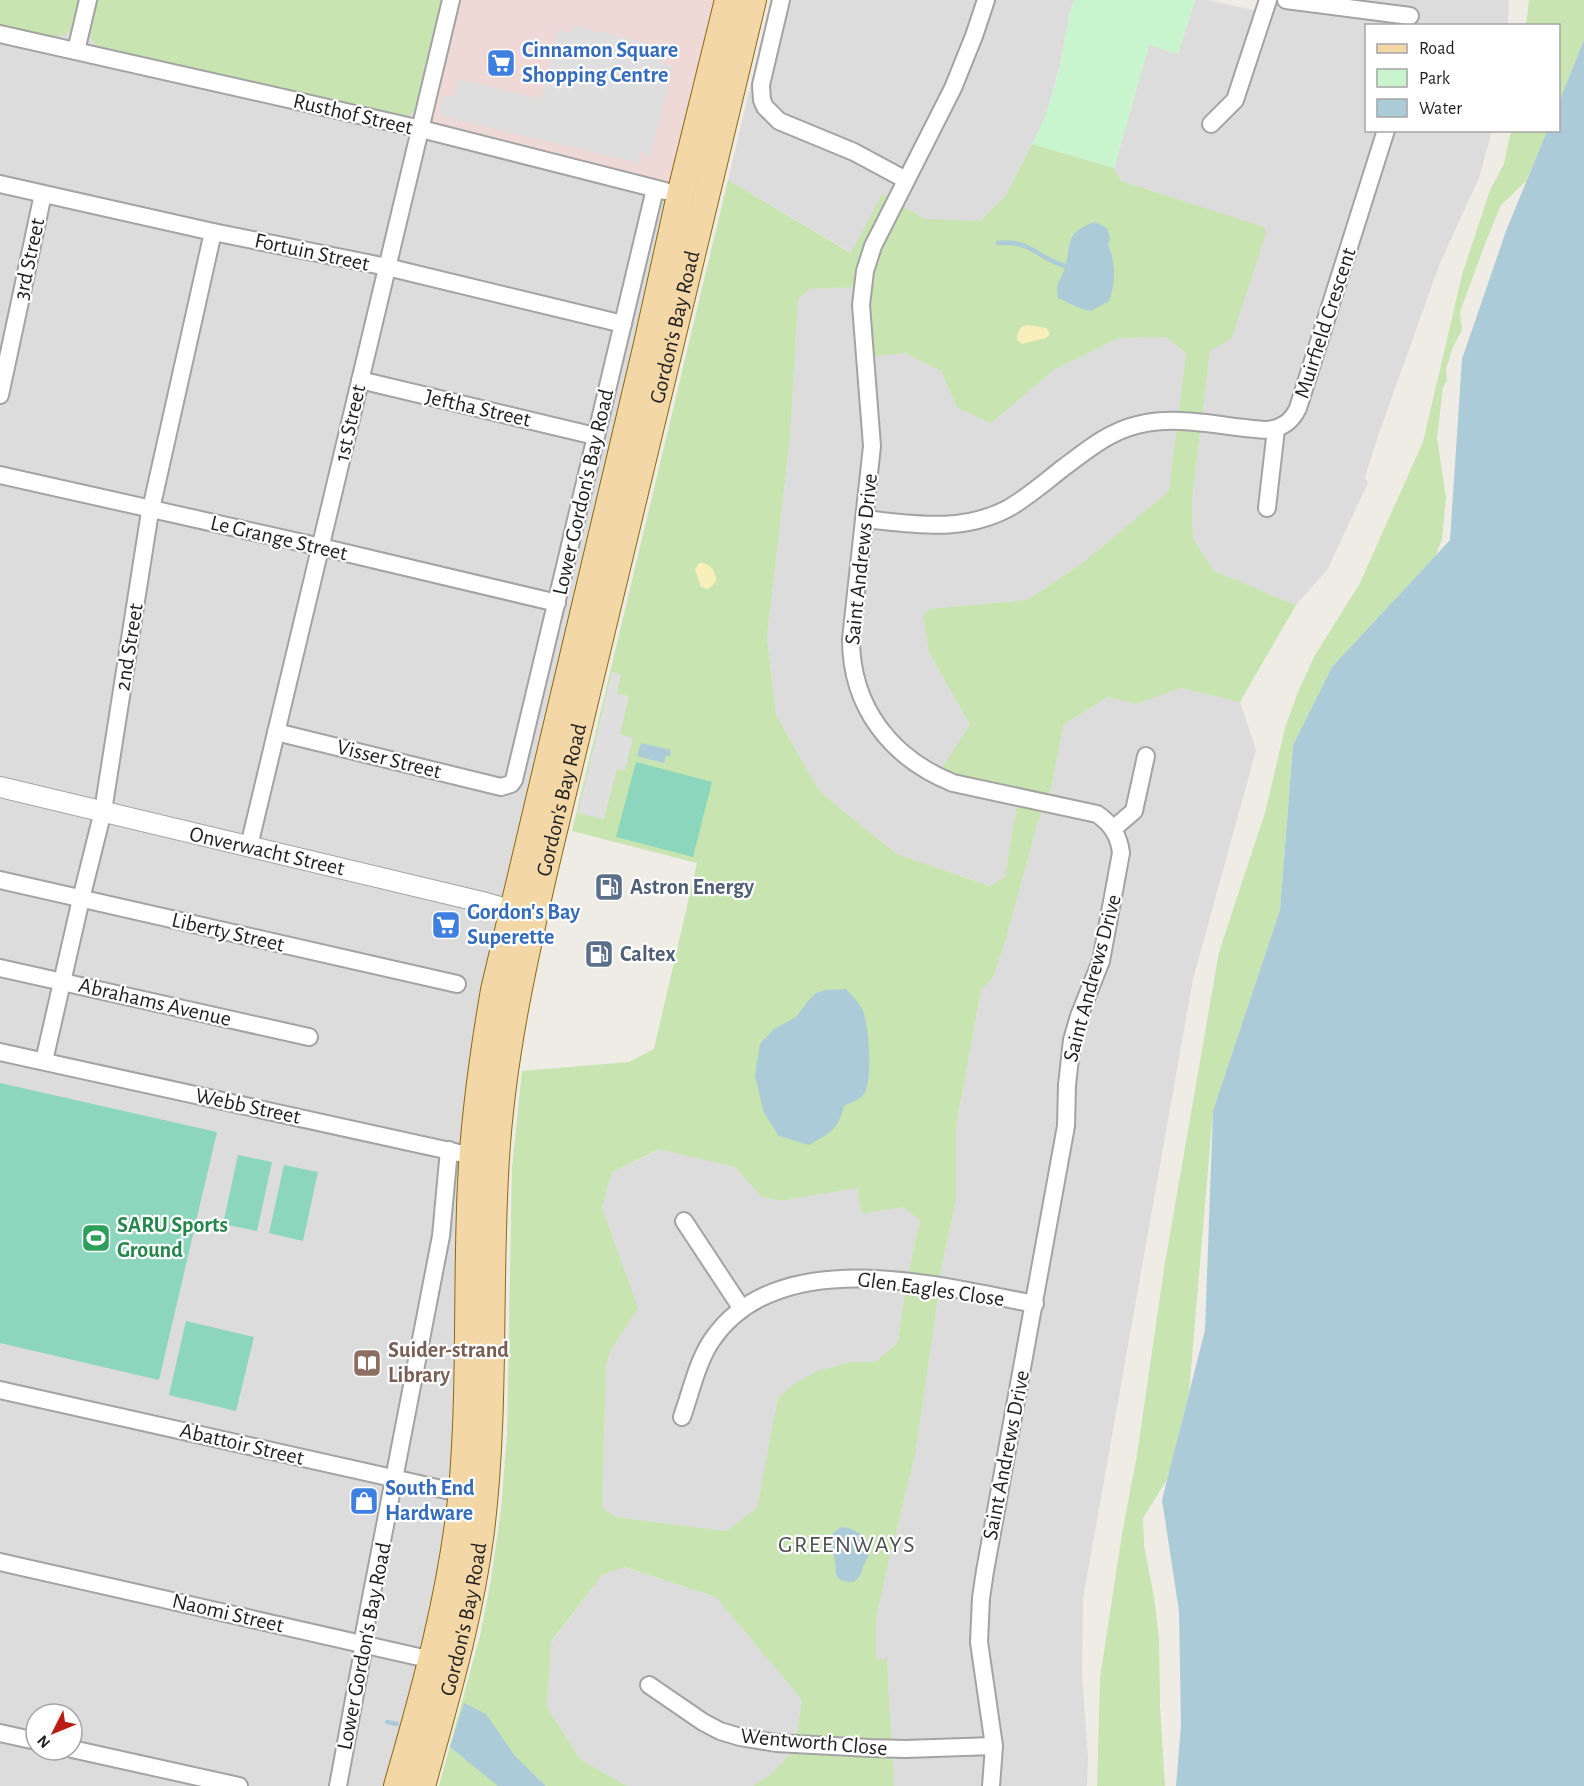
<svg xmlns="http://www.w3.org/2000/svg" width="1584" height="1786" font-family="'Alegreya Sans',sans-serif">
<rect width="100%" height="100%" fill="#efece6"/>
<g fill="#dddcdc" fill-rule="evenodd">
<path d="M0,0H452L690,197L524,914L478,1373L408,1786H0ZM36,1714H72V1750H36Z"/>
<path d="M771,0H1074L1069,15L1061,61L1046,117L1006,195L980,221L925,220L908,210L852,253L728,180Z"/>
<path d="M1195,0H1207L1262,12L1266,0H1509L1508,25L1366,26V130L1492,131L1479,178L1440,263L1379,433L1365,477L1368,483L1327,570L1296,605L1214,571L1193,538L1192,501L1210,351L1263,227L1121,181L1114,168L1149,45L1178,54Z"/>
<path d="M856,287L905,353L941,371L957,408L991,423L1054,370L1119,338L1166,337L1186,353L1169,491L1081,564L1027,600L929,609V652L970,725L1018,797L1005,877L991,886L897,854L837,806L818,789L776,715L767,637L790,439L798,299L809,289Z"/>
<path d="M1181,688L1240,702L1256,750L1193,979L1083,1599L1082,1674L1088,1758L1087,1786H894L887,1659H876V1620L888,1565L915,1456L938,1298L939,1279L956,1199V1127L981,990L993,978L1006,939L1037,825L1051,788L1064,724L1108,697L1136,704Z"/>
<path d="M660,1149L735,1167L762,1197L781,1201L857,1188L862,1213L904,1207L920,1220L905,1289L898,1342L876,1362H851L761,1487L757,1508L726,1531L615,1517L602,1507L606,1366L610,1352L620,1337L602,1208L612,1172Z"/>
<path d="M623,1567L716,1597L802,1700L794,1750L770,1775L753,1786H627L580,1759L547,1707L551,1643L602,1575Z"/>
</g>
<path fill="#eed9d7" d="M452,0H732L690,197L420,130Z"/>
<g fill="#c7e4b1" fill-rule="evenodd">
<path d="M0,0H81C79,9 78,20 74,28C63,46 17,29 0,25Z"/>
<path d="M95,0H442L417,109L407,116L99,47C83,35 91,17 95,0Z"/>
<path d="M1529,0H1584V40L1559,102L1558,26L1526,25Z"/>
<path d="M1511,131H1547L1526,181L1501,205L1485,244L1460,312L1462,330L1453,347L1446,369L1447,381L1443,387L1437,438L1446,498L1442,539L1436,555L1332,667L1293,745L1280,910L1213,1111L1189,1392L1168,1478L1143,1518L1144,1545L1154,1597L1159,1639L1160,1705L1165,1786H1097L1100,1678L1122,1534L1137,1455L1164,1269L1219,952L1265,813L1285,728L1298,692L1314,657L1360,583L1423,442L1462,275L1490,190L1504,164Z"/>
<path d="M1032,144L1114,168L1121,181L1264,227L1266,233L1232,338L1210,351L1192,501L1193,538L1214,571L1296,605L1240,702L1181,688L1136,704L1108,697L1064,724L1051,788L1037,825L1006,939L993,978L981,990L956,1127V1199L939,1279L938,1298L915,1456L888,1565L876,1620V1659H887L894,1786H753L770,1775L794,1750L802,1700L716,1597L624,1567L602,1575L551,1642L547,1707L580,1759L627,1786H439L480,1636L491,1580L501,1510L507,1434L512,1168L522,1071L629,1062L654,1049L697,863L572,831L728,180L851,253L882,194L925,219L980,221L1006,195ZM856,287L865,357L905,353L941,371L957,408L991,423L1054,370L1119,338L1166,337L1186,353L1169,491L1081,564L1027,600L929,609L923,616L929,652L970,725L936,777L1018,797L1005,877L990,886L897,854L837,806L818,789L776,715L767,637L790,439L798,299L809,289ZM659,1149L735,1167L762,1197L781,1201L857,1188L862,1214L903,1207L920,1220L905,1289L898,1342L876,1362H851L818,1371L795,1383L778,1398L757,1508L726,1531L615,1517L602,1507L606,1366L610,1352L638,1308L602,1208L612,1172Z"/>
</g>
<g fill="#f8efbb">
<path d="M1027,325L1047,328L1050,334L1046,338L1022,344L1017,340V335L1021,327Z"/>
<path d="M699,563C711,562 716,572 716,582L708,589L701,587L695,570Z"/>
</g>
<path fill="#c8f4ce" d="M1074,0H1195L1178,54L1149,45L1114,168L1032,144C1046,118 1055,90 1061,60C1065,40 1067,20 1074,0Z"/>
<g fill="#8cd6be">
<path d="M636,762L712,782L693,857L616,837Z"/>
<path d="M0,1083L217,1132L159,1380L0,1343Z"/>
<path d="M238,1155L272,1162L257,1231L223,1224Z"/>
<path d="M284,1165L318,1172L303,1241L269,1233Z"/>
<path d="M186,1321L254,1337L236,1411L169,1395Z"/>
</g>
<g fill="#dfdfdf">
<path d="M574,26L666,47L662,63L673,65L651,155L641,152L638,163L439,115L443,96L454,98L459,79L541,99L558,30L572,34Z"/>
<path d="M612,672L621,675L617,693L629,696L620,734L633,738L625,770L617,769L604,819L578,813Z"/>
</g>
<g fill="#abcbd8">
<path d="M1584,40V1786H1176L1181,1725L1179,1611L1162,1500L1205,1330L1213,1111L1280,910L1293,745L1332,667L1450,540L1462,359L1506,231L1547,131L1558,130L1559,102Z"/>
<path d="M1095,222L1107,228L1110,238L1108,245C1116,265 1116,281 1109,301L1091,311L1079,308L1058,298C1056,283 1058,284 1064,271C1073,246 1062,233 1095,222Z"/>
<path d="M641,743L671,750L670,756L666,755L664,763L637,756Z"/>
<path d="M846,989C852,996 860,1003 863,1011C869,1026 873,1081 864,1094C859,1100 850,1103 844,1106C838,1130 830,1133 809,1145L779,1136L764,1113L755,1076L760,1044L774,1029L796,1017L808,1001L816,993L825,990Z"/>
<path d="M841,1527C853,1527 872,1538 869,1554C868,1558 865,1562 863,1567C861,1574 860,1578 853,1582C827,1582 840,1567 833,1554C832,1553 827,1548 826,1547V1539Z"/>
<path d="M464,1703L486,1714L515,1756L546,1786H498L450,1747Z"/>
</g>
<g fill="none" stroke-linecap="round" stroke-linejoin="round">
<g stroke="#abcbd8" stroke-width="4.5">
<path d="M998,243C1032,240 1037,258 1065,266"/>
<path d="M387,1722L397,1724"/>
</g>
<g stroke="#a3a3a3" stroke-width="20">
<g id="minor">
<path d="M781,0L761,85L762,100L765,107L779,121L854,152L906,180"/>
<path d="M986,0L974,36L953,88L873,246L865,271L861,305L872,446L851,639C851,707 891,758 953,783L1097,814C1112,824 1119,836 1121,853L1101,961L1079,1016L1072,1040L1067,1085L1066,1126L985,1571L981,1598L979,1642L994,1746L991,1786"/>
<path d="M1286,0L1410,16"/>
<path d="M0,34L421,129L665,191"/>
<path d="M76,51L88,0"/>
<path d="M1211,124L1235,100L1268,0"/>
<path d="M0,184L213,232L387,267L623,324"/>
<path d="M360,380L595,436"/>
<path d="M0,395L43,194"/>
<path d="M0,475L321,547L557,603"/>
<path d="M1267,508L1276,429"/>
<path d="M864,519C914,524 961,533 1007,509C1027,498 1045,482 1063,468C1086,451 1108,432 1137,425C1180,414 1225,428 1268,430C1283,428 1292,421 1298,408L1386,130"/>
<path d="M276,732L501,787L511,784L514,780L655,189"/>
<path d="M1113,829L1134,811L1146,756"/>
<path d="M249,846L451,0"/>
<path d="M0,880L457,984"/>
<path d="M0,968L309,1037"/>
<path d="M0,1052L459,1153"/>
<path d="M44,1061L81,899L103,811L149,518L213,232"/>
<path d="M684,1221L742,1309"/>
<path d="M0,1390L446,1490L472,1493"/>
<path d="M682,1417C691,1392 697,1362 712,1340C779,1242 939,1286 1035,1304"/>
<path d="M0,1562L441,1662"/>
<path d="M649,1685L703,1722L720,1731L740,1737L776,1743L870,1748L905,1749L994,1746"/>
<path d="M0,1733L36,1741"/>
<path d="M72,1749L239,1786"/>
<path d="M338,1786L362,1656L364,1634L441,1236L449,1150"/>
</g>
</g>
<g stroke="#a3a3a3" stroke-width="22">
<path id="tertiary" d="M0,787L486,903L525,914"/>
</g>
<g stroke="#8b690f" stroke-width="28">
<g id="primary">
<path d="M397,1786C425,1689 452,1592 462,1490C471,1388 466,1285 471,1183C474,1118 483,1054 494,990L647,344L680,195L728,0"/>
<path id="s1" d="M422,1786C445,1702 470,1618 481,1531C496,1408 488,1282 496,1158C502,1060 523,964 545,868L753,0"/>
</g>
</g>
<use href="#minor" stroke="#fff" stroke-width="16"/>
<use href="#tertiary" stroke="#fff" stroke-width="20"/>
<use href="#primary" stroke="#f3d7a7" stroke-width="26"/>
</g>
<defs>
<g id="supermarket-square" transform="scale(1.5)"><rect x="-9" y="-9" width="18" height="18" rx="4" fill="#3f7fe0" stroke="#fff"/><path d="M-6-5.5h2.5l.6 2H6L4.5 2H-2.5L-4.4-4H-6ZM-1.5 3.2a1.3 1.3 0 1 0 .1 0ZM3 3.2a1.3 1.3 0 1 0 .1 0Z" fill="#fff"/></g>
<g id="fuel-square" transform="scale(1.5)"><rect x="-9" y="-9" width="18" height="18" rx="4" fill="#5c6f8a" stroke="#fff"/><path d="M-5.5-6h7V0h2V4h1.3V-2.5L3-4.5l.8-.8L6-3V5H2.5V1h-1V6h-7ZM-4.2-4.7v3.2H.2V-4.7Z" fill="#fff"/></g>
<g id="stadium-square" transform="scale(1.5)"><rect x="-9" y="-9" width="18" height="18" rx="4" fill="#2e9e5b" stroke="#fff"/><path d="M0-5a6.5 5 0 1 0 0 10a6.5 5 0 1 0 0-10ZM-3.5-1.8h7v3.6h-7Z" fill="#fff"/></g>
<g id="library-square" transform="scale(1.5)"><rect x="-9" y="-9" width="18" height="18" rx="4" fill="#8d6e63" stroke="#fff"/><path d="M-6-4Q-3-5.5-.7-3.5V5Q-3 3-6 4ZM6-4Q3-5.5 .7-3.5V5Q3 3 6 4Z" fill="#fff"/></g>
<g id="shop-square" transform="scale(1.5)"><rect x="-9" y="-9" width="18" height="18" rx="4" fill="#3f7fe0" stroke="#fff"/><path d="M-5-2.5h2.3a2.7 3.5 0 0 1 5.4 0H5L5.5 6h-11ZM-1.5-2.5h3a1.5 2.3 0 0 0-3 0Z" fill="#fff"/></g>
</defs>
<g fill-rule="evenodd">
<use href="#supermarket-square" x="501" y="63"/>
<use href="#fuel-square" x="609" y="887"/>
<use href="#supermarket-square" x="446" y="925"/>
<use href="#fuel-square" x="599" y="954"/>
<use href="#stadium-square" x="96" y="1238"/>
<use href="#library-square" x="367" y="1363"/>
<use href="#shop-square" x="364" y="1501"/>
</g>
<g text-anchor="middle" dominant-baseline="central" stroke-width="4.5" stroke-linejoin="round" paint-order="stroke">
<g font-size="22" font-weight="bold" fill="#366cbe" stroke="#fff" text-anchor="start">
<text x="522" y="50">Cinnamon Square<tspan x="522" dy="25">Shopping Centre</tspan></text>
<text x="467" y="912">Gordon's Bay<tspan x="467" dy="25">Superette</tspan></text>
<text x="385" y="1488">South End<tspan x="385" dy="25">Hardware</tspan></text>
</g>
<g font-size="22" fill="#1f1f1f" stroke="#fff">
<text transform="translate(353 114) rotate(13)">Rusthof Street</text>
<text transform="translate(312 252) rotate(12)">Fortuin Street</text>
<text transform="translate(29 259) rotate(-78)">3rd Street</text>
<text transform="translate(1325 323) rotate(-72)">Muirfield Crescent</text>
<text stroke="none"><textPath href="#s1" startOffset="1486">Gordon's Bay Road</textPath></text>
<text transform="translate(478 408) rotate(13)">Jeftha Street</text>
<text transform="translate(350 423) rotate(-77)">1st Street</text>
<text transform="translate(583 492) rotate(-77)">Lower Gordon's Bay Road</text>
<text transform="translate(279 538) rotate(13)">Le Grange Street</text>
<text transform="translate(861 559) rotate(-84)">Saint Andrews Drive</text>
<text transform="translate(129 647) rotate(-81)">2nd Street</text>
<text transform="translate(389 759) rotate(14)">Visser Street</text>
<text stroke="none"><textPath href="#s1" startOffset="1000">Gordon's Bay Road</textPath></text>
<text transform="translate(267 851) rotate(13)">Onverwacht Street</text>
<text transform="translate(228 932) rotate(13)">Liberty Street</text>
<text transform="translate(1092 978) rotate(-75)">Saint Andrews Drive</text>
<text transform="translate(155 1002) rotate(13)">Abrahams Avenue</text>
<text transform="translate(248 1106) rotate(12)">Webb Street</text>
<text transform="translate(931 1289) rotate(8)">Glen Eagles Close</text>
<text transform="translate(242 1444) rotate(13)">Abattoir Street</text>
<text transform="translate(1006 1455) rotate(-79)">Saint Andrews Drive</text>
<text transform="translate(228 1613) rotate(13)">Naomi Street</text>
<text stroke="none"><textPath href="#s1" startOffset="172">Gordon's Bay Road</textPath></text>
<text transform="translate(364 1646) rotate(-79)">Lower Gordon's Bay Road</text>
<text transform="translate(814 1742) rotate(5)">Wentworth Close</text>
</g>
<g font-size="22" font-weight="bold" fill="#4e5e75" stroke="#fff" text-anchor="start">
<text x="630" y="887">Astron Energy</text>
<text x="620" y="954">Caltex</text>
</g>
<g font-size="22" font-weight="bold" fill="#27864d" stroke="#fff" text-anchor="start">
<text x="117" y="1225">SARU Sports<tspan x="117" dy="25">Ground</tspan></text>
</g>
<g font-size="22" font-weight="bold" fill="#785e54" stroke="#fff" text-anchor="start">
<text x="388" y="1350">Suider-strand<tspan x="388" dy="25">Library</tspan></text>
</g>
<g font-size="24" letter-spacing="1.5" fill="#525252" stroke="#fff">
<text x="847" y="1545">GREENWAYS</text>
</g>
</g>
<rect x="1365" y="24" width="195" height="108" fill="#ffffff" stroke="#a5a5a5" stroke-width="1.5"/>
<rect x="1377" y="44" width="30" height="9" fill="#f3d7a7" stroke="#a5a5a5" stroke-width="1.5"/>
<text x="1419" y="54" font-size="18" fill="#1f1f1f">Road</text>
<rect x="1377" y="69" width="30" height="18" fill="#c8f4ce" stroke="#a5a5a5" stroke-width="1.5"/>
<text x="1419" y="84" font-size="18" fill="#1f1f1f">Park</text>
<rect x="1377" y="99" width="30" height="18" fill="#abcbd8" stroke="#a5a5a5" stroke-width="1.5"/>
<text x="1419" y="114" font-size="18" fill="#1f1f1f">Water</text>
<g transform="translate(54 1732) rotate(227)"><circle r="28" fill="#ffffff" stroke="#a5a5a5" stroke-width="1.5"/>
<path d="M0-4.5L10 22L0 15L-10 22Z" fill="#ba1d14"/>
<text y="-9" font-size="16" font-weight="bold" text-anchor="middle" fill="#1f1f1f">N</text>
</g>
</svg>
